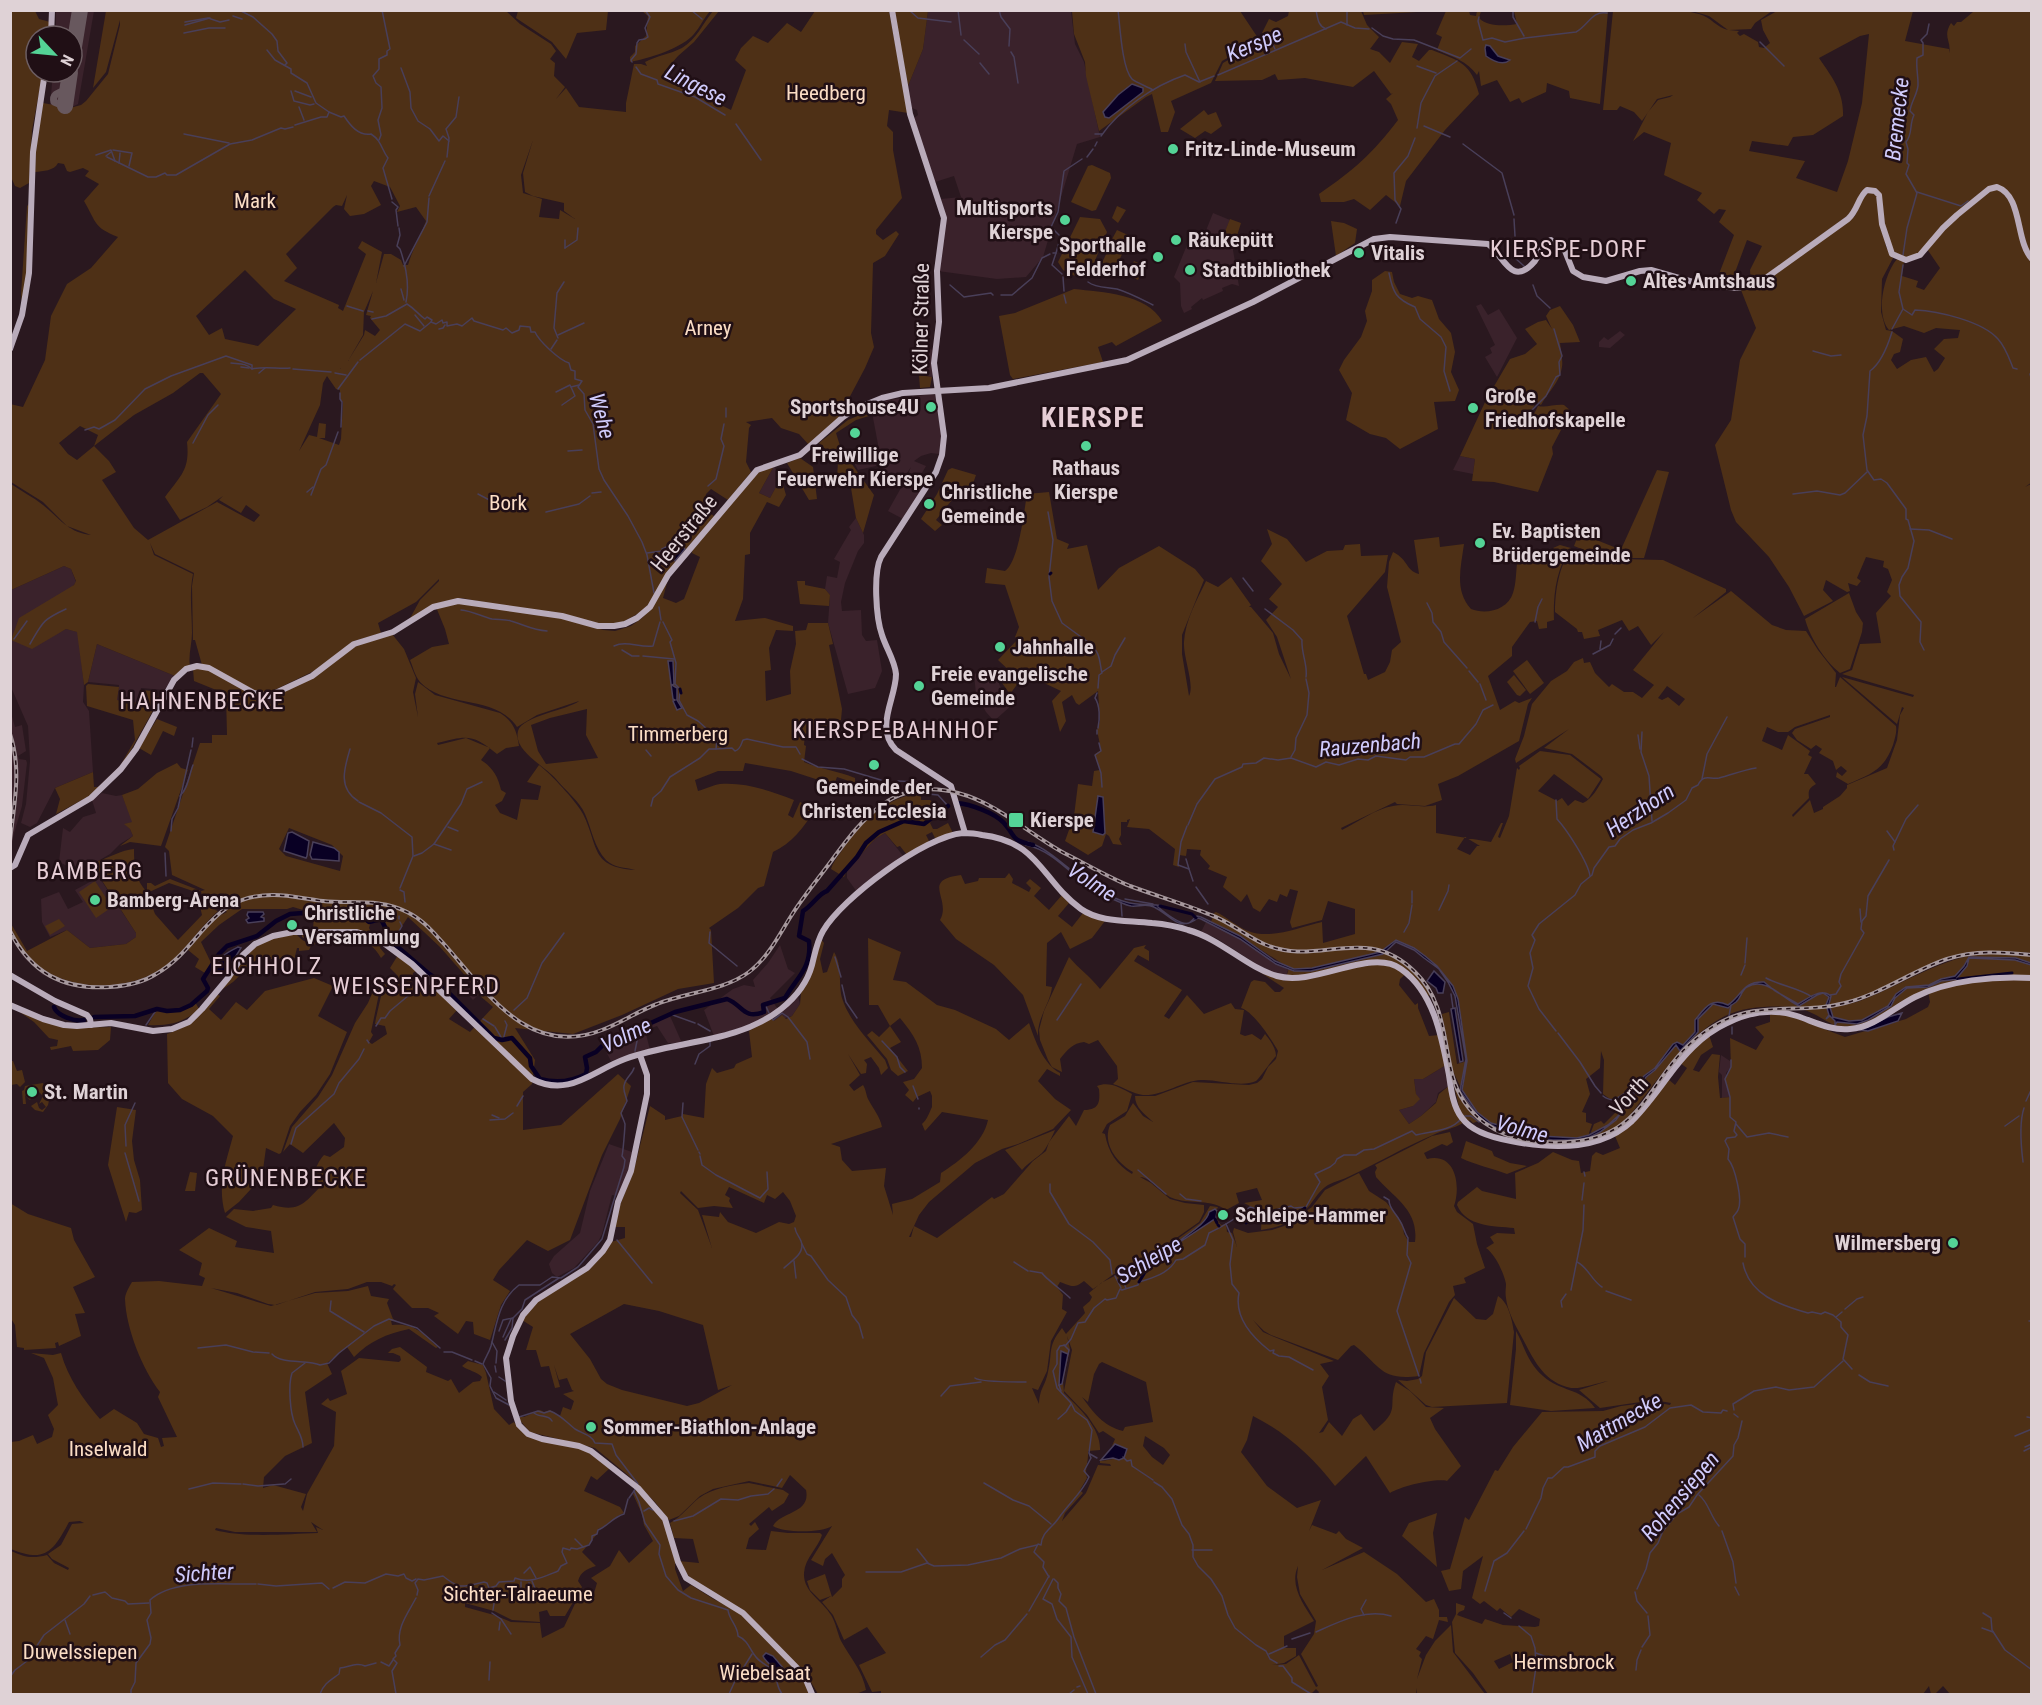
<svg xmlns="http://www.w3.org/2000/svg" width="2042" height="1705" font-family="'Roboto Condensed',sans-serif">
<rect width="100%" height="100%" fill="#2a181f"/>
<g fill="#3a222b">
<path d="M56,11H94L78,104L70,108L50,106L53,72H72V36H56Z"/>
<path d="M928,11H1071L1075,44L1084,62L1100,137L1077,144L1043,257L1026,277L997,279L938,271L946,218L941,199L961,197L954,176L935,182L914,118L918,115L917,110L912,108L908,91V86L923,49Z"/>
<path d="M1213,213L1230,220L1224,234L1236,239L1233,250L1239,286L1232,284L1222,288L1223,291L1203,300L1202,298L1191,307L1192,309L1184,313L1181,306L1180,283L1174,277L1191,235L1203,238Z"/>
<path d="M1481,304L1488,315L1499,309L1517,338L1497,377L1485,357L1492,353L1490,348L1495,345L1476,306Z"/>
<path d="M1620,331L1625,335L1610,348L1599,347V342L1604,337L1608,340Z"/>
<path d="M926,348L933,350L932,377L919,375L918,366Z"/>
<path d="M931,394L935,395L936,400L941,434L939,454L931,453L921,456L914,461L926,466L916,483L922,491L903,519L888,511L906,479L911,467L905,476L887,480L883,471L871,407L874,404L889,400Z"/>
<path d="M872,444L876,466L858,470L848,452L857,449V446Z"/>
<path d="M1460,456L1475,459L1473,474L1453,470Z"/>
<path d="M774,466L781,478L770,498L759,493Z"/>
<path d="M856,518L864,535V543L858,551L845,583L841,602L842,611L861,610L862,635L866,641L877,640L882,671L875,688L848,694L828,623L830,595L825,589L827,576L837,578L840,562L834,559L851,530L849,527Z"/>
<path d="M64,566L71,569L76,582L73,586L60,632L66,629L78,632L84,685L83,702L89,711L93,772L55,788L37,823L30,827L21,823L26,804L30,761L28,726L11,687V590Z"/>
<path d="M97,644L175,676L164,690L141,688L139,704L117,700L119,685L88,682Z"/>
<path d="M993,669L1000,686L1013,704L994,721L986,712L976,694L974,674Z"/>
<path d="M11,713L15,727L22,725L26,751L18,756L19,759L26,760L27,763L22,806L13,837L10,861Z"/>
<path d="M102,793L116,796L122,795L133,822L125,824L130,829L133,836L120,844L110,854L98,861L79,860L74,869L59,862L63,828L70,832L83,817L96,813L92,800Z"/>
<path d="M885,833L904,857L857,892L847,878V870L875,839Z"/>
<path d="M99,877L136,933V937L126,944L90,948L67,930L50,937L42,922L41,899L59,892L68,909L83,902L75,890Z"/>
<path d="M1206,922L1240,939L1288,970L1286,976L1276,975L1258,965L1216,938L1201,932Z"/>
<path d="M10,924L20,945L32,959L45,970L69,982L68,986L43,975L23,957L11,937Z"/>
<path d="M780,945L788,969L795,973L770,998L780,1012L798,996L800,1004L792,1016L773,1022L772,1018L714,1036L704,1010L733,989L744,985L755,987L753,980L768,963Z"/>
<path d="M468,981L478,995L473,1000L461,987Z"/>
<path d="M670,1016L682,1043H668L657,1026L645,1030L650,1050L611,1061L603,1046Z"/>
<path d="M1721,1055L1730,1061L1731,1067L1726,1073L1730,1097L1722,1098V1075L1719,1072Z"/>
<path d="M1446,1065L1450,1085L1438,1093L1436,1102L1421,1116L1409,1124L1399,1110L1413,1106L1416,1094L1414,1079H1423Z"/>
<path d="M609,1144L632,1152L630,1167L620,1196L612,1195L602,1234L598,1242L574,1268L557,1277L552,1273L549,1264L554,1256L580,1233L590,1191Z"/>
</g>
<g fill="#4e3016" fill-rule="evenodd">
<path d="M10,11H35L39,19L50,22L48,36H36V72H43L32,130L29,183L20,188L15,186L11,177Z"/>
<path d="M106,11H506L520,24L551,44L556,51L550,59L555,63L554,76L565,87L556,99L566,88L579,107L626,112V103L634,64H641L647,66L645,62C656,56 670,54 682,48C697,39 703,23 713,11H719L694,42L678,56L664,72L681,85L731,110L746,70L735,60L741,48L753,36L768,43L787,23L801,32L815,11H889L908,113L889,110L887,126L893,132V150L902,198L876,230V234L883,240L896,231L899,234L885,256L873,263L871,333L874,347L865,368L847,402L850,408L809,445L799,434L781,428L772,418L746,422L751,425L749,428L746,462L751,472L728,500L711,489L706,494L704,508L715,517L644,610L623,622L599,625L462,598L439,603L408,622L420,600L439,581V579L416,602L378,623L381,633L354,641L316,670L266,694L260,693L202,665L195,640H193L192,586L194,573L155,554L150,543L154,555L193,574C189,594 192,612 192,633C192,644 188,655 190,667H185L175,676L97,644L88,682L84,685L77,632L66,629L32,649L11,640L19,618L74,585L76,581L71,569L64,566L11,590V484C21,491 33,497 43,505C59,518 69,533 91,535L67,526L43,502L11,482L10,404L23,407L45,360L51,316L67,284L91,268L118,237C93,227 97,223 84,201L99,184L85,176L89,171L83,168L70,172L67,171L64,164L58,163C54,171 43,171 35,172L36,143L43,103L70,108L81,105L86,101L108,74L120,25V20L106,72L93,88ZM533,140L523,173L525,192L533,196L564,203V211L575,219L560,210L559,219L539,217L542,199L523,193L521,175ZM374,181L390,187L400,206L397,212L416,207L426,221C421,236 412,250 408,265H403L401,260L391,254H384L376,283L382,252L362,241L358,248L366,254L343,311L338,308L339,305L284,281L297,268L286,254L333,207L336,205L342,206L347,195L344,209L350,216L364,214L381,205L371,186ZM245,270L274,299L296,309L258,346L225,339L222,328L209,335L196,316ZM373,291L366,315L371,316L370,318L380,330L375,336L365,330L364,335L348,361L340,369L348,361L363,335L364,312ZM200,373H203L221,394L187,442C190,470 181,475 165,497L180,520L207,507L223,496L219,500L241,513L246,505L260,515L254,522L217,502L148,540L134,528L102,480L116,472L109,461L94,446L134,415L173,393ZM327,376L336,389L340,390V399L343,402L341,439L339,445L319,438H325L326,424L319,423L317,437L309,435L299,451L320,405L323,383ZM80,426L98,435L94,446L77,460L68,454L59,443Z"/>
<path d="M518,11H608L606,30L577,33L566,59L552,42L516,18Z"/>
<path d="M642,11H710C704,18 700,27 694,34C683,48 647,59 630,62V57L635,52V46L646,36L648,16Z"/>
<path d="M894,11H928L923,49L908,86Z"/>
<path d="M1072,11H1240L1258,38L1251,45L1222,61L1211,83L1171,101L1175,112L1168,132H1161L1152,94L1146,97L1099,131L1086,76L1085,62L1074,34Z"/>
<path d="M1289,11H1361L1367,25L1379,37L1370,49L1379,52L1390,63L1402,42L1418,44L1412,57L1419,61L1429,50H1432C1460,61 1471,63 1479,94L1445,130L1406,181L1400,206L1386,195L1370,210L1354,199L1344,202H1321L1319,194C1354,170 1372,154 1398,120L1391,104L1386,99L1393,93L1391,94L1374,71L1353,87L1305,78L1278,80L1275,74L1262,80L1215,81L1223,63L1257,43L1269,19L1276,22L1288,16Z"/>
<path d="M1363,11V10L1435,11L1364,15Z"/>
<path d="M1446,11H1469L1470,15L1476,16L1477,11H1481L1479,18C1487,27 1506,26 1517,24L1514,11H1608L1600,104L1570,98L1569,91L1547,83L1546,92L1522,103L1519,98L1510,102L1497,80L1481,86L1479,71L1477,75C1467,61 1453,57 1437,50L1442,37L1436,34Z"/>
<path d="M1613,11C1641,11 1672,7 1699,14C1711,17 1717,28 1728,30L1709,16L1692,11H1772L1755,23L1751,29L1729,30L1739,31L1737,33L1740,36L1744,34L1758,42L1759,47L1764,48L1770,43L1763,30L1761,20L1777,11H1913L1905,41L1949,49V53C1952,41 1942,37 1951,23L1954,26L1957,22H1961L1973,12V11H2031V257L2028,252C2024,237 2013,174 1989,187L1916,256L1901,258C1884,246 1886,223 1881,204C1880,198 1874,193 1870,188L1854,211L1758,281L1751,283L1750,270L1762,246L1747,240L1730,286L1719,284V274L1734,235L1719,222L1726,210L1719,209L1714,214L1697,200L1702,193L1664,175L1671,143L1644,132L1633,141L1648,112L1658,100L1670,97L1673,95L1657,99L1642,121L1634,112L1620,106L1617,110H1603ZM1869,34L1862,103L1848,161L1837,192L1796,178L1805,161L1749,151L1752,141L1788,146L1793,137L1813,135L1843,116C1844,92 1832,77 1819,58L1860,36Z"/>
<path d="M1204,110L1208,115L1216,112L1222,126L1211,134L1205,131L1195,138L1180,129Z"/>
<path d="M1092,165L1110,173L1111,178L1096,210L1092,211L1071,202L1088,166Z"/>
<path d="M2000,189L2010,202L2032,260V482L2025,487L2031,484V953C1989,949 1959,951 1920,969C1898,980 1877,994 1854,1000C1839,1004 1823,1006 1808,1007C1779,1007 1750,1003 1723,1017C1681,1040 1656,1084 1626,1120L1615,1128L1594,1137L1591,1132L1594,1124L1601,1121L1604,1124L1621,1107L1619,1098L1610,1099L1603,1094L1604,1060L1601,1051L1600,1068L1586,1079L1590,1094L1582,1112L1586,1113V1122L1592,1124L1589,1133L1591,1139C1540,1148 1493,1141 1462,1096L1464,1095L1452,1069L1442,1014L1449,1012L1457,1064L1467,1061L1458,999L1448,979L1437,966L1425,956L1397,940L1386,947L1384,950L1414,972L1431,995L1427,996L1408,972L1400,979L1399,985L1415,1005L1418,1003V1008L1429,1036L1439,1035L1446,1065L1423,1079H1414L1416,1094L1420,1099L1413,1106L1399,1110L1409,1124L1421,1116L1436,1103L1439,1094L1450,1085L1463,1123C1453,1129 1443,1130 1433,1135C1404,1147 1378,1163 1350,1176C1343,1180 1335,1181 1328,1185C1320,1190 1315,1198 1310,1205C1297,1220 1280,1228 1261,1230L1262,1212L1244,1203L1262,1200L1257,1188L1236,1193L1239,1203L1226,1210C1211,1199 1192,1204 1175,1199C1161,1195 1153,1178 1140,1177L1151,1183L1170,1199L1185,1203L1204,1205V1212L1199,1222L1135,1267L1125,1271L1136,1268L1200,1223L1210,1206L1218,1207L1217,1209L1209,1212C1206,1228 1182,1234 1173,1247L1216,1218L1221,1225L1226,1224L1227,1232L1232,1233L1237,1247L1233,1232L1234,1228L1248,1233L1272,1230L1284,1226L1312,1207L1325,1190L1359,1173L1369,1191L1386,1202L1394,1212L1402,1223L1404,1234L1409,1242H1415C1419,1210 1394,1198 1376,1177L1375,1172L1377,1168L1375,1165L1432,1136L1450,1132L1453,1142L1447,1146L1442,1144L1424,1153L1427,1159C1456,1152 1461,1186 1454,1206L1457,1212L1473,1224L1477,1244L1485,1268L1464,1278L1466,1283L1453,1286L1455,1295L1449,1302L1424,1353L1419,1376C1380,1381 1381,1366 1354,1345L1351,1346L1338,1360L1271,1335L1264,1331L1253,1320L1263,1332L1272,1336L1334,1361L1320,1364L1329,1376L1322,1387L1328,1420L1319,1433L1323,1432L1329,1422L1342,1436L1353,1419L1361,1414L1374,1431C1402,1409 1387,1407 1396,1382L1410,1391L1426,1407L1444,1408L1430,1418L1435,1429L1461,1466L1447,1481C1435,1478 1402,1486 1390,1493L1366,1456L1335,1486C1313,1457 1285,1432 1253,1416L1247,1440L1241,1452L1267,1486L1297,1508L1321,1500L1309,1531L1312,1525L1336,1534L1339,1531L1346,1539L1363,1548L1322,1570L1364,1552L1397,1574L1426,1602L1434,1599L1439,1610V1617H1447L1448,1622L1439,1620L1433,1639L1426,1636L1416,1649L1421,1652L1419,1656L1422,1659L1417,1679L1426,1655L1435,1641L1451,1625L1453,1652L1485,1694H1417V1688L1416,1694H1318L1319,1692L1316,1689L1312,1693L1314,1694H881V1691L872,1692L859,1665L886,1653L867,1627L844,1640L833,1615L822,1602L831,1596L820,1600L810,1590L807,1581L825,1574L832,1597L842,1587V1579L845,1575L832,1553L825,1559L823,1566L811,1560L832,1526C822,1533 783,1533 773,1526C781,1511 811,1514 806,1490L790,1475L782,1488L749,1481L713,1489L700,1496L679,1516L669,1520L655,1502L629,1476L595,1448L530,1432L517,1417H524L540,1410L544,1412L550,1410L560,1416L563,1407L571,1410L574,1401L563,1394L574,1391L572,1390L567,1378L559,1380L554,1365L560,1387L555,1388L549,1366L541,1367L536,1350H526L533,1327L522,1320L537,1301L589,1268L611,1242L625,1238V1227H616V1215L634,1170L650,1106L665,1116V1120L682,1116L683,1114L704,1118L706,1084L712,1068L717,1073L734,1068L736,1064L752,1057L749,1031L771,1017L774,1021L782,1015L786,1019L792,1016L800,1004L801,993L821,939L824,943L820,959L823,973L827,972L834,952C843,967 838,983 842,998C849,1021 870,1042 885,1060L888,1068L881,1075L879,1068L871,1057L864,1060L867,1064L866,1073L861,1074L848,1054L860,1075L849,1085L854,1091L863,1085C866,1090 866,1094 868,1099C873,1109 880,1116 882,1127L831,1144L840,1147L842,1160L852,1171L886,1168L884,1186L893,1215L892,1204L912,1199L940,1182L941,1173C960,1161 983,1143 988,1120L942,1112L925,1131L922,1124C927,1120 929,1113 932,1107V1096L930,1091L917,1097L913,1102L905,1095L909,1090L903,1082L914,1079L922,1068C922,1047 914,1035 900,1018L890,1026L901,1042L890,1048L908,1071L898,1076L891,1070L887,1059L867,1035L872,1031L879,1037L890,1026L878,1005H869L868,938L901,952L893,980L906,982L937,1005L955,1010L996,1029L1009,1040L1029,1023C1035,1040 1043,1064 1060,1073V1076L1047,1069L1038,1081L1055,1099L1071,1110L1053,1129L1018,1144L1002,1149L975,1163L929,1202L919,1215L909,1237H911L914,1226L937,1238L992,1197L994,1199L1004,1194L1033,1161L1046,1151L1049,1142L1069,1116L1076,1126L1084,1110C1100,1110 1100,1101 1099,1089L1097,1086C1109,1081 1121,1088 1132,1094L1127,1111L1107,1124L1102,1133L1105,1134C1108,1152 1117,1165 1132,1174L1133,1172C1117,1163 1102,1144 1110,1125L1125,1116L1133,1103L1143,1116L1153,1122C1145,1114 1135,1108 1135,1096H1155L1193,1082L1249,1085L1257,1083L1262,1079L1268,1067L1276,1059L1278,1051C1272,1040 1253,1011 1241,1008L1251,982L1254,980L1265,982L1275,992H1280L1284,988L1251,966L1285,981L1289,968L1240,936L1211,922L1214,913L1216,912C1227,917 1237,927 1248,931C1272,940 1299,927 1322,922L1323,943L1355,934V909L1328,901L1322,920L1292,928L1290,922L1298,891L1290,889L1287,897L1280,894L1277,902L1269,899L1260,912L1253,908L1247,894L1241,902L1223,887L1227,877L1208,869L1210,866L1200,855L1201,850L1187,849L1186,856L1179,855V867L1173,865L1175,849L1149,829L1127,827L1130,819L1127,820V822H1121V835L1119,839L1122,845L1113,844L1109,836L1106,834L1102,846L1088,855L1065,841L1074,816L1078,784L1092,786L1094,771L1100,770L1095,754L1101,750L1097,730L1100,721L1098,691L1079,705L1076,703L1072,695L1062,702L1066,721L1060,732L1052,701L1061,691L1025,674L1010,694L1002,683L1013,674L998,660L1018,639L1015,637L1019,627L1005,585L985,583L987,568L1005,571C1019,561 1024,511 1027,494L1049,492L1057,539L1069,544L1067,549L1087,545L1098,590L1119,568L1159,546L1195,569L1204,580L1182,635V654L1189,696C1195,685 1183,657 1184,642C1185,621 1197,600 1206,581L1218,587L1231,577L1251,605L1249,607H1251L1273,633L1279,654L1291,679L1277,637L1266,620L1278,607L1269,599L1282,584L1261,561L1272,544L1267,529L1287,539L1306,562L1327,551L1343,550L1345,545L1360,544L1361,556L1388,555L1385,572L1347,616L1364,674H1366L1368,680L1385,672L1390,662L1392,650L1401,642L1387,587L1389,562L1393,552C1409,560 1405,570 1419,574L1414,540L1439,537L1440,547L1464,544C1461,567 1454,590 1471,609C1486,615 1508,610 1513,593C1516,584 1516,573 1517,563H1538L1544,551L1547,549L1561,557L1563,555L1553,548L1560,545L1571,548C1556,568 1553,596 1554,620L1547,622V628L1539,629L1537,621L1530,622L1512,647V656L1488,676L1500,710L1515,701L1519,703L1532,698L1528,704L1519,741L1458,776L1438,784L1442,800L1425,806L1397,804L1395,802L1341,828L1342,830C1358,822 1375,809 1393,806C1408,803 1421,809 1436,805V833L1491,842L1501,823H1503L1498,837L1500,838L1509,816L1517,768L1519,770L1520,768L1519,766L1540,751L1570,755L1601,779L1588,799L1554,774L1538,791L1557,801L1562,798L1568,806L1575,800L1583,803C1592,799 1598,788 1603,779L1601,776L1572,754L1544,748L1569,729L1516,763L1515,759L1524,736L1532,704L1551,681L1567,671L1574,662L1583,658L1584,663L1590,662L1595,673L1609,687L1612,684L1624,692H1633L1642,698L1654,685L1633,670L1664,632L1651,645L1638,626L1629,631L1622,620L1598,630L1600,636L1584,639L1582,632H1578L1577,629L1555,612C1555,592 1559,564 1572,549L1581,552L1618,559L1663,560L1726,589V592L1693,618L1731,591L1772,625L1786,630L1806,631L1818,650L1836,673L1835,687H1836L1840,677L1896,726C1897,732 1895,738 1893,745C1884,770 1871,774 1848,784L1836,777L1837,772L1842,776L1847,771L1841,766L1836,770L1833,761L1819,753L1822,749L1816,745L1811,749L1797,740L1792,733L1795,729L1830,717V715L1795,727L1788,732H1778L1767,727L1762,741L1782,750L1788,735L1810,751L1808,755L1812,757L1804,774H1808L1816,784C1809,788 1808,791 1809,798L1792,815L1793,817L1810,800L1814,813L1823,809V807L1840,796L1847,788V785L1887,768L1897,740L1900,715L1904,708L1902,707L1897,724L1842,677L1913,697L1914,695L1842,674L1852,670L1860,644L1881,643L1876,613L1891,596L1887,592L1892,580L1888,569L1883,567L1884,561L1866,557L1857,578L1861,581L1857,586L1848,583L1850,591L1847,592L1826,580L1823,590L1833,601L1804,616L1789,587L1769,557L1736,522L1731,510L1715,445L1731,420L1740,360L1756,328L1741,290H1751L1752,287L1855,216L1863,198L1870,191L1877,196L1886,247L1893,258L1882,279L1881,312L1886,330L1892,331L1903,339L1900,352L1894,354L1891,360L1897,369L1911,360L1926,357L1934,372L1938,369L1945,358L1934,349L1944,339L1958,338L1960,330L1936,328L1924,333L1904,326L1889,330C1875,314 1884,274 1897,259L1904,261L1902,276L1918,281L1916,287L1924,290L1940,268L1927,249L1944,229L1991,190ZM1667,686L1685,699L1679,706L1668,697L1662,700L1658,698ZM1465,837L1480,846H1477L1470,855L1457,849ZM729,1187L764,1203L767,1195L775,1199L783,1192L790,1201L796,1216L794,1222L789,1224L779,1222L756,1233L728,1222L720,1212L719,1217L702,1215L712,1248L698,1210L680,1193L681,1191L698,1208L714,1206L733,1208L729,1201L730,1198L725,1195ZM1124,1271L1101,1283L1089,1293L1092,1297L1090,1301L1083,1307L1085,1313L1066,1334L1062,1328C1047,1347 1053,1351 1048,1372C1045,1387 1040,1387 1039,1404L1032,1388L1038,1390L1047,1371L1051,1341L1067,1312L1062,1309L1063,1295L1057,1287L1060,1282C1071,1286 1074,1289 1084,1281L1093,1289L1114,1274ZM624,1304L659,1311L703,1325L718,1390L732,1385L699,1403L687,1406L622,1390L607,1384L601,1379L590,1359L570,1334ZM1067,1336L1072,1350L1064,1391L1087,1415L1099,1433L1103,1431L1115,1439L1112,1446L1115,1444L1127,1449L1124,1457L1102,1461L1100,1459V1463L1110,1464L1111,1466L1098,1465L1086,1493L1062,1521L1065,1513L1083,1493L1080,1490L1087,1478C1084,1468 1089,1462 1088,1451L1100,1450C1101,1428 1079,1408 1064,1393L1063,1380L1070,1349ZM1102,1362L1146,1382L1153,1422L1125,1427L1123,1431C1103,1426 1093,1412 1082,1397L1088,1402L1094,1374L1099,1364ZM1145,1436L1164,1448L1170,1455L1163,1465L1152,1457L1143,1446ZM1298,1566L1297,1577L1300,1594L1316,1621L1314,1634L1301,1654L1318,1686L1316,1687L1299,1655L1286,1664L1272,1665L1284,1663L1296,1656V1648H1284V1636L1314,1621C1304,1605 1289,1586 1298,1566Z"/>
<path d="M29,204L27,272L22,304L21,294L27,206Z"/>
<path d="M1117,206L1126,210L1118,223L1112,218Z"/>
<path d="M1080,217L1100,219L1107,232L1091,270L1086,275L1079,276L1071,275L1063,270L1058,262Z"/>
<path d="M1230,219L1241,223L1236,239L1224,234Z"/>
<path d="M1331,221L1344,223L1357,229L1355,243L1336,256Z"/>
<path d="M1117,230L1130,236L1124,247L1111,241Z"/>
<path d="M1110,246L1123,252L1113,274L1100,267Z"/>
<path d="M1134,261L1144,266L1138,280L1127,275Z"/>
<path d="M1385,271L1392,272L1394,282L1400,294L1412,298L1418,296L1432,300L1439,319L1451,333L1455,352L1451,372L1459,390L1455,401L1434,402L1438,429L1400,449L1386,438L1370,434L1346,420L1352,393L1339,370L1344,360L1361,337L1367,321L1365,311L1372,291V280Z"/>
<path d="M1074,289C1102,292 1147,294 1162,321L1116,346L1112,342L1098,347L1103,362L1013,379L1010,375L999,316L1015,313Z"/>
<path d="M1560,306L1573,325L1580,342L1560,343C1561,351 1563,360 1562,367C1560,382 1548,392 1541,405L1536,402L1530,414L1526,417L1533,416L1538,406C1546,408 1555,404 1564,405L1571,411L1552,447L1553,454L1538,492L1494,482L1472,481L1475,459L1460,456L1486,400L1510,359L1525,354L1537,344L1525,329L1538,322L1546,320L1552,329L1546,316L1550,310Z"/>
<path d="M919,375L932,377L930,387L920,388Z"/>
<path d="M867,412L869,416L856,420L836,433L841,449L874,495L863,533L856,518L851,488L837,479L838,461L819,443L848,420Z"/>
<path d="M800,458L813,467L817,499L809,500L787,463Z"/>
<path d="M774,466L759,493L770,498L781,478L786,495L779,507L767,502L750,533V554L745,555L743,599L735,621L765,618L793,626V631L776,630L769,648L771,670L765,671L766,701L791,694L790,671L796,644L795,631L806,630L808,623H828L833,644L829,645L842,709L841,720L805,734L804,745L806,746L804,762C820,769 838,771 855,778V783L837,777L834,785L791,771L745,763L743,771H718L695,780L698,791C705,789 713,785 720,784C746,782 771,791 794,800L788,815L793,818L800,802L815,810C804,827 791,844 773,852L764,886L758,888L738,908L709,928L711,930L714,983L678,989L622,1015L573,1034L515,1028L535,1060L532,1084L523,1092V1130L561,1125L618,1074L631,1086L620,1119L602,1155L570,1240L548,1251L527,1240L499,1270L493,1280L510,1291L501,1305L490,1340L474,1334L473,1322L466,1321L458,1334L434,1316L439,1313L428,1308H412L393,1289L396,1285L394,1284L392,1286L381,1282H367L348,1289L315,1292L276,1305L268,1304L237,1293L211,1288L271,1306L315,1293L348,1291L368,1286L371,1296L389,1299L387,1303L393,1319L396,1321H391L392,1325C416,1323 421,1333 438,1347L436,1348L409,1329C386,1334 370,1341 354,1357L347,1347L327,1363L332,1374L305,1392L312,1443L285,1456L264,1477L263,1488L273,1485L306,1494L301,1507L303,1511L307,1494L334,1446L336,1412L321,1404L328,1398L330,1401L347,1394L341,1371L359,1358L399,1362L401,1360L400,1356L393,1353H388L392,1349L400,1347L427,1367L426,1372L448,1381L451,1379L459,1393L473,1382L480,1381L482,1377C476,1371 469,1371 462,1366L468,1361L483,1365L486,1373L494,1409L509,1425L514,1422L520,1429L590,1452L610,1468L597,1480L591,1476L584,1491L620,1507L624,1513C614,1517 607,1526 598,1529L597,1534L582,1552L596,1566C587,1569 581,1571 578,1581L582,1587L565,1616H550L547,1610L539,1612L540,1622L512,1620L494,1611L465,1603V1607L494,1615L511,1622L540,1623L542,1638L564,1627L581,1591L594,1593L597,1583L591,1578L610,1566L619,1550L629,1563L653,1541L644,1525L642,1514L633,1494L636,1489L663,1517L675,1560V1569L683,1591L691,1585L715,1600L734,1607L799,1671L811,1694H11V1551C24,1557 32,1559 47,1555L54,1563L68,1570L69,1568L52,1559L48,1554L61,1545L72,1524L84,1523L80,1521L69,1522C53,1552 45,1563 11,1549V1442L19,1441L33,1435L37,1444L52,1437L54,1429L48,1415L58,1405L53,1378L44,1358L31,1353L53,1355L61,1353C68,1378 83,1399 100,1419L114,1409L137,1423L144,1434L158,1438L161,1447L164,1446L162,1438L177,1437L158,1397L160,1392C142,1369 126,1328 125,1299C125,1294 129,1287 132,1282L159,1281L202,1286L205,1278L199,1275L202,1263L179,1250L209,1228L237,1241L235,1247L274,1253L271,1231L246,1227L226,1217L234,1209L253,1211L271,1208L273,1205C300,1213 305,1202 322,1185L311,1175C317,1168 318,1161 324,1155L330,1157L344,1147L345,1138L334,1123L303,1153L290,1144L283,1152L292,1127L318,1097L332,1075L355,1023L368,1003L377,982L380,984V989L371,1032L373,1035L369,1042L372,1044L387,1034L385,1026L375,1024L376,1018L384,983L399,984L398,976L390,968L398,955L417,970L413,973L411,984L420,992L430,984L457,1010L449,1019L470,1032L493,1007L479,995L469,980L440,947L408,917L392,941C385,934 386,924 379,919L371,921L369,928L372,934L364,931L313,929L314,916L320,918H350L351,914H357L366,920V917L362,913L320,915L293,907L287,909H242L219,925L201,942L214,969L209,967L205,973L195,967L199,959L188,950C200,936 210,919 227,912L222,907L215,910L218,911C199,928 185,952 164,967C114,1002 23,987 10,922L27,951L67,930L90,948L126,944L136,937V933L99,876L98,861C111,857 121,850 134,849C134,865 135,880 147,892V883H151L155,886L170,879L201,891L205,890L172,875L169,851L165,847L200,743H212V735H227L226,694L194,681L193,669H208L268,701L270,705L280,694L314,676L350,648L392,634L404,649L416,678L413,692L418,717L415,694L418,682L435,695L500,713C513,721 517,731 519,746L506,748L497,754C473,734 468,735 437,743L438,745L466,738L490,748L481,760C492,767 498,776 501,790L506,793L502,801L495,805L500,813L517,820L521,799L538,800L541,786L527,782L539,765C550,773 577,802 583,814C599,846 590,867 635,870C625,867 614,868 606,860C594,847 592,830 585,814C580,802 565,790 556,779C545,766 513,751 518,731C522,716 568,710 579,701L537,715L517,727C495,694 446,709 420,682C415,676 413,667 410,660L432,647L449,644L445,629L436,607L454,602L557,617L603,630L615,631L631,626L642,618L655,603L668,579L663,598L676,603L684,599L700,557L692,553L693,547L753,476L765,468ZM587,709L586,735L598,758L546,764L538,751L531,725L550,718ZM289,828L332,845L343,856L340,871L286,856L279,849ZM169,883L196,892L201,891L202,896L198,898L202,915L178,940L155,914L147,893ZM311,1522L323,1530L316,1527L318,1533C287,1534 244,1538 215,1530L216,1528L235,1532H317Z"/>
<path d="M952,468L976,475L969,495L959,491L936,520L942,525L935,531L921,519L937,494L948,470Z"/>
<path d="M1657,470L1669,472L1644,558H1624L1618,556Z"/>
<path d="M1579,533L1619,549L1616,556L1589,552L1574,546Z"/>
<path d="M797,581H805V585L825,589L830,595L829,606L800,604Z"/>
<path d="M1849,593L1856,612L1863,623L1862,632L1850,669L1840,673C1825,661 1810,638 1805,619Z"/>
<path d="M1527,660L1544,683L1530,694L1513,671Z"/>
<path d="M1514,675L1526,690L1520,696L1517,695L1507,682Z"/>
<path d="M88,684L119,687L117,700L139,703L140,690L152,691L160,698L122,766L93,794L56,814L60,799L55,788L93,772L94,787H98L120,766L135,740L133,720L87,706L86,686Z"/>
<path d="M157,719L177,727L174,736L163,731L151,755L139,748Z"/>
<path d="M177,763L181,768L188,770L161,846L130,842L120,846L133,836L130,829L124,824L132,822L122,795L138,789L157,773Z"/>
<path d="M914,794L921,796V800H930L940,808L944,807L946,809L936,815L930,823L933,829H937L948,823L953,833L936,840L932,832L926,835L930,843L907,855L900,846L897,847L885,833L875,839L847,870L844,877L831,869C833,862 839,855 843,849C861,822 882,801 914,794Z"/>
<path d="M1009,873L1013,879L1012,883L1029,892L1031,888L1026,883L1030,879L1041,888L1034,896L1049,910L1062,895L1069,903L1058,916L1072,927L1083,913L1105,921L1092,938L1070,949L1061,932L1047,943L1046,986L1052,987C1050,1004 1037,1018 1038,1036L1023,995L994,965L956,939L940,920C952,899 920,880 961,875L965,884L978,881L979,878H1005Z"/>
<path d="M95,881L112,907L96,918L79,892Z"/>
<path d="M59,919L65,926L50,935L45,926Z"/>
<path d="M296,934C308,946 304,940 319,942L311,946L309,950L299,951V948H297L295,956L302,958L299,962V959C290,955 280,960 271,959V957L257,959L233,982L220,991L254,947L268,940Z"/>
<path d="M302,934H360L382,942L380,948L385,954L381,958C369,935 346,937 323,934L320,939L304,938L302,937Z"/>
<path d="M1146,945L1144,948L1149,951V961L1138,955L1134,961L1182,990L1164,1016L1169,1019L1187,995L1204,1014L1231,1003L1235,1009L1244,1010L1240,1034L1245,1036L1252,1034L1261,1040L1265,1034C1270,1040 1276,1048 1276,1056C1272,1060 1259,1079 1256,1081C1241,1088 1217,1079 1201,1080C1181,1081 1164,1096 1143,1095C1133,1094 1123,1087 1113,1084L1118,1079L1117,1066L1098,1040L1089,1044L1084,1042C1073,1043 1067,1050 1060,1059L1062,1072L1052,1067L1048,1060L1040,1040L1039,1030L1044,1011L1069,957C1079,969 1091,977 1100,989L1134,948Z"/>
<path d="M1985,953L2031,956V1694H1950L1943,1686L1935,1694H1931L1929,1686L1923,1694H1488L1473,1673L1455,1653L1452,1622L1456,1614V1603L1465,1606L1464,1610L1459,1612L1457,1615L1482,1624L1485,1619L1503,1625L1535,1627L1539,1626L1540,1619L1519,1609L1511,1617L1500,1608L1497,1611L1484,1601L1480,1604L1472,1598L1483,1556L1463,1571L1461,1589L1449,1591L1441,1571L1450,1569L1465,1517L1469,1520L1495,1470L1498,1471L1513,1447L1542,1412L1603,1411L1621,1406L1653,1402L1670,1405L1671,1403L1654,1400L1600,1408L1579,1390L1608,1381C1597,1383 1582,1389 1571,1388C1541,1382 1532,1355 1519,1332C1514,1323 1507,1309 1506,1298C1505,1293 1506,1288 1506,1284C1504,1273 1495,1254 1486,1248L1494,1243L1490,1237L1497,1233L1515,1234L1514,1228C1494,1226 1466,1227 1457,1205L1458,1202L1477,1187L1482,1191L1516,1199L1515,1173L1538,1163L1553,1152L1572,1160L1579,1161L1581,1173L1590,1171L1592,1156L1596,1152L1603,1155L1620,1148L1615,1136L1668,1079L1675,1085L1687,1068L1680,1063L1709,1035L1713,1047L1701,1055L1693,1070L1699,1072L1712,1054L1720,1055L1718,1077L1720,1098L1730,1097L1725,1079L1731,1067L1730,1038L1756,1050L1764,1037L1755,1027L1770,1022V1013L1785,1014L1845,1037L1906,1019L1928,1007L1930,1002L1928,990C1897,997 1875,1031 1840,1027C1830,1025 1816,1013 1802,1009C1824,1008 1845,1007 1865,999C1907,982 1939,959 1985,953ZM1510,1654L1513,1662L1499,1669L1494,1661Z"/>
<path d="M314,978L333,986L318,1016L347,1032L330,1074L316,1095L300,1112L290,1126L281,1153L279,1154L266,1148L262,1177L239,1202L225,1213C217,1186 226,1162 233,1136L213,1116L182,1099L168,1083L167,1034C191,1026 200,1013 217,994L220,996L209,1009L221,1020L236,1002L247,1010L265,991Z"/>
<path d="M195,1002L199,1009C184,1023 168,1026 148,1025L157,1009C172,1012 181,1011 195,1002Z"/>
<path d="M14,1008C45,1023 77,1029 111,1027L110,1040L98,1050L73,1051L71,1046L51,1050L50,1047L57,1046L58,1040L49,1038L34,1022Z"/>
<path d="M11,1061H13L17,1071L22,1070L25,1082L20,1087L17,1084L11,1085Z"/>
<path d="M1453,1081L1461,1100L1479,1121L1473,1123L1470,1120L1467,1122L1460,1111Z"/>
<path d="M43,1083L45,1089L49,1091L47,1096H50L48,1105L43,1112L35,1110L31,1106L37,1102L39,1108L42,1110L46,1107L42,1102L39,1104L43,1096L34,1087L28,1088V1093L32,1097L30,1100L25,1095L26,1104H23L22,1091L24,1090L25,1086Z"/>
<path d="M117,1107L136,1110L132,1141L134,1160L140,1180L142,1210L136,1213L129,1212L126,1222L108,1165Z"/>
<path d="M1055,1130C1053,1135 1046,1149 1042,1153C1035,1159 1028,1163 1022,1170L1005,1150Z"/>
<path d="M1466,1141L1492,1151L1494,1156L1510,1163L1527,1166L1507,1174C1492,1168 1475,1165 1461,1158Z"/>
<path d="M190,1172L197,1173L195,1191H185Z"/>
<path d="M10,1203L28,1214L71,1228L74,1240L95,1277L73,1287L85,1313L75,1314L81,1336L59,1346L58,1342L55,1343L56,1348L24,1350V1348L17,1347L15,1325L10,1317Z"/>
<path d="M1498,1296C1509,1303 1512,1320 1514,1332L1507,1403L1432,1407L1426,1405L1398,1380L1407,1381L1418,1379L1422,1376L1426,1352L1454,1298L1476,1319L1486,1320L1493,1314Z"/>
<path d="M1516,1331C1525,1347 1527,1362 1543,1376C1560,1392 1580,1387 1595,1408L1551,1411L1510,1405L1516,1349Z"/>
<path d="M749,1483L783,1490L789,1494L784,1503L772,1511L769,1507L749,1524L751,1526L755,1522L759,1529L749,1538L746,1549L766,1550L771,1531L788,1533H820L822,1535C818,1548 805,1558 804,1573C803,1592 822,1600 831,1615C836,1623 837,1632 841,1641C850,1657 863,1672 866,1690L856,1694H818L808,1677L756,1625L691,1580L679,1561L699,1563L693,1539L674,1538L670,1523C682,1516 688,1507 699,1498C713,1488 732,1485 749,1483Z"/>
<path d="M1437,1513L1433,1533L1437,1567L1402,1536L1409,1523Z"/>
</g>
<g fill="#090024" stroke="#493f59" stroke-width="1.5">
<path d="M1486,45L1490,46L1498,56L1510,60C1503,66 1493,61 1486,56L1485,48Z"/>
<path d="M1132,84L1143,88V92L1109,118L1105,117L1103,112L1118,95Z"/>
<path d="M678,541L685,549L675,561L662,549Z"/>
<path d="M668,661H673L674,684L672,685L677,688V700L682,708L677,710L673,701L675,700L673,699Z"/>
<path d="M1098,796L1103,797L1105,833L1103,835L1093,832Z"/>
<path d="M292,832L309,841L307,856L306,858L284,851L288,833Z"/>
<path d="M313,842L334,848L339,852V861L312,859L310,855Z"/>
<path d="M1028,842C1057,852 1074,878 1101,891C1108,895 1118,900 1126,902C1138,906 1151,903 1163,906L1158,907C1164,912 1181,926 1189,923C1192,921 1194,918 1197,916L1201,917L1240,936L1275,961L1294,969L1312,968L1380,952L1396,940L1414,948L1425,956L1437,966L1453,986L1458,999L1467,1061L1462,1090L1477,1112L1491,1123L1540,1136L1577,1138L1589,1135L1608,1125L1618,1116L1644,1076L1655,1068L1673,1044L1677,1042L1683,1045L1695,1032V1020C1705,1008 1711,997 1728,1005C1742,996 1742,981 1764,982L1775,991L1798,1004C1808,999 1820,987 1831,996L1829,1004L1833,1017L1849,1021L1862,1020L1888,1006L1896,994L1906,987L1929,985L1941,979L1955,976L1964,966L1969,957L2016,958L2031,963V965L2015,960L1969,958L1967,966L1957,978L1960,979L1941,981L1928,987L1907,988L1895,998L1891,1006L1868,1020L1857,1024L1837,1022L1835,1025V1021L1830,1016L1826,1019L1829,1015L1826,1005L1829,997L1823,993L1817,995L1799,1006C1783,999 1766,976 1747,987C1741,991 1741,998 1736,1002C1733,1004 1730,1006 1728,1008L1713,1004L1698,1019V1032L1680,1051L1676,1045L1655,1070L1646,1077L1616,1120L1600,1132L1590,1137L1577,1140H1553L1528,1137L1497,1128L1480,1119L1460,1091L1466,1059L1455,996L1448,982L1439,969L1424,958L1414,950L1396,942L1383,954L1311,971H1294L1276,964L1240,939L1201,919L1198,918C1178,933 1171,915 1154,907C1146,903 1138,907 1131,906C1125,905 1102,894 1096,891C1072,877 1055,851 1026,845Z"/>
<path d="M248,912H263L264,914L261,917L264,918V921L248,923L246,920L249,918L247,915Z"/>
<path d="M238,947L241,948L226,972L222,973L216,970C217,957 228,952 238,947Z"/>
<path d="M1434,971L1445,982L1443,993H1438L1436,988L1427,981Z"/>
<path d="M1455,1008L1463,1061L1460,1062L1451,1009Z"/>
<path d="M1902,1013L1898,1021L1868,1031L1861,1030L1888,1017Z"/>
<path d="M1215,1209L1217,1211L1216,1218L1171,1248C1180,1238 1207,1225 1209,1212Z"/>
<path d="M1061,1351L1068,1354L1062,1384L1059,1385Z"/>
<path d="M1115,1444L1127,1449L1124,1458L1119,1460L1113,1458L1101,1460Z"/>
<path d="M766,1653L773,1656L784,1669V1673L781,1674C776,1669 765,1662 763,1656Z"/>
</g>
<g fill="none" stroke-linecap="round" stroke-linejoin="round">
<g stroke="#493f59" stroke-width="1.5">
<path d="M239,10L253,17L272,34L277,41L278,51L287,63L285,65"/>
<path d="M691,10L702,19"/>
<path d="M909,10L918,18L951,22"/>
<path d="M958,10L961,35"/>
<path d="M999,10L1001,17L1010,29L1009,46"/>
<path d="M1118,10C1120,26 1122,69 1132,79C1135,82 1148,87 1153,90"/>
<path d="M1316,10C1318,19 1318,26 1326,29"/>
<path d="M1347,10V25"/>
<path d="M1513,10V17L1524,36"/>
<path d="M1613,11L1617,10"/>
<path d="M233,16L242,19"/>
<path d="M1479,17L1478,21L1483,40L1492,38L1505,42L1525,38L1576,32C1588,26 1592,10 1607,13"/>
<path d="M185,22L208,18L220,22L229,20"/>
<path d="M185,25L210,18"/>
<path d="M1372,28L1383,36L1393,39L1414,40L1460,58L1471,49"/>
<path d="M184,33L209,28H225"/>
<path d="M1270,38L1275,49"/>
<path d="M964,40L979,54"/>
<path d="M1760,42L1784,66"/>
<path d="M1185,44L1186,52L1200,82"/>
<path d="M267,50L275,60L291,69V73L307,83L316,103L329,112"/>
<path d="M1011,52L1014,57L1018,83"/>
<path d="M632,62L631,60L636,54L637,43L639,40L645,39L648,37L645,28L650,17L645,10"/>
<path d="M980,63L989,74"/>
<path d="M1417,66L1436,73"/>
<path d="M636,67L641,74L657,80L658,84L695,97L725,115"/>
<path d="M401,68L410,92L411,108L418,121L430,129L439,141L443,136L449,141"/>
<path d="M1218,75L1341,22L1355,28L1369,29"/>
<path d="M291,91L294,101L310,105L314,104"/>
<path d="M295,91L311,97"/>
<path d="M299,107L304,120"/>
<path d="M736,124L761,160"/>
<path d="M295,125L321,117H327L329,112L341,117L344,116C350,125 358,136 371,134C382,141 381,149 388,158L383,168L392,199"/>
<path d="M1424,126L1450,137"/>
<path d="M1417,128L1421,103L1435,76L1457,61"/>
<path d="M184,134L229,143"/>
<path d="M1095,134H1102"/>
<path d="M1101,136C1120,109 1153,86 1185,75L1199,82L1214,76"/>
<path d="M379,140L381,135L378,120L382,108L381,87L376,83L373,76L379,69V59L387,55V51L390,49L382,10"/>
<path d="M1463,144L1502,173L1514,215"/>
<path d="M1095,146L1097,142"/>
<path d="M113,150L132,153L129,166"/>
<path d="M96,155L111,150L115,161"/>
<path d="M106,156L111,152"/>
<path d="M107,157L148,177H156L165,173L167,175H176L230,144L252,140L281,128L285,129L293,127"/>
<path d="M447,157L449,138L446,129L456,117L459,97"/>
<path d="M1087,157L1093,149"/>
<path d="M119,163L120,153"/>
<path d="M1917,192L1961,206L1968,201"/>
<path d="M429,196L445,161"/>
<path d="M392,202L398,207L396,210L398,226"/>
<path d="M1514,219L1515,236"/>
<path d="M1396,223L1401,209L1395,200L1394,173L1408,156L1415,138"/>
<path d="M399,228L400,235L397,246L400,249C406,266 410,283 406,302"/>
<path d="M1059,235L1051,227L1058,212L1064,171L1082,159"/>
<path d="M1515,240V258L1524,266"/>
<path d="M565,248L577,240L578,228"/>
<path d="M565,248V240"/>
<path d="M1053,253H1056L1060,239"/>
<path d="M1056,253L1052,265L1062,274"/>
<path d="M1903,255L1907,228L1917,193L1906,174L1909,165L1907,163L1908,149L1906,142C1913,134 1909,125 1914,115L1910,111C1911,101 1919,92 1918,83C1918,75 1916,67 1917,58L1923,55V43L1921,40L1927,34L1929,24"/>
<path d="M404,266L427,222L429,198"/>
<path d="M1389,273C1393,293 1396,299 1415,307L1420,319L1441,337L1446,347L1444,371L1450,391"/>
<path d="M1063,277L1064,291"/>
<path d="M1088,282C1096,288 1107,287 1117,289C1130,293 1141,299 1153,305"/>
<path d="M950,285L964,297L991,293L993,295"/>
<path d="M1533,285L1537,296L1550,308"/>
<path d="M401,289L404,300"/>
<path d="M1001,295H1012L1032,278L1042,258L1050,254"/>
<path d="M1064,295L1066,303"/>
<path d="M347,306L363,311"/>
<path d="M1903,309L1912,315L1915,310C1938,311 1982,321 1998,339C2006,348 2009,358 2013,368L2017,369"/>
<path d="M368,311L373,312"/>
<path d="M415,315L424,326"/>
<path d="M372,319L386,316L407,304C415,309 418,314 425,319L427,317L432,320L431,322L436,324L442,320L443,323L447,322V326L457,324L462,326L472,318L474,321L503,330L506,328L512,333L519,330L520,326L530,327L531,332H535C539,341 559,360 569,363L571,370L575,371V379L582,381L578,387L584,394L585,410L593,424L599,469L604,480L628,516L642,542L647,555L654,593"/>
<path d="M439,329L443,328L445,325"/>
<path d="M1892,329L1903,309L1899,292L1903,265"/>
<path d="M1892,332C1888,345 1881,363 1870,371L1867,416L1863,435L1867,470L1874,480L1881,479L1887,483L1906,509V519L1908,520L1914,541L1908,568L1902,577L1899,585L1900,596L1921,622L1920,642L1924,650"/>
<path d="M558,335L584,323"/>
<path d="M558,338L554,328L557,293L564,282"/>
<path d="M551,349L557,340"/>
<path d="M1813,351L1831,356L1841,355"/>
<path d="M360,360L405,324L420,331L431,322"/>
<path d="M231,363C239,364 246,363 252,369C264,366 278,369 290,368"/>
<path d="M241,367L249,368"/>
<path d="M293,369L331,372"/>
<path d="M259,373L265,368"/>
<path d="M335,373L346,375"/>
<path d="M2030,374L2032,381"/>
<path d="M338,389L358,362"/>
<path d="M556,392L570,385L571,387"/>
<path d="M340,393V399L342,402L341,427"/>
<path d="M562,405L575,396L571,387L579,385"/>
<path d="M1527,415L1546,396L1556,377L1560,375L1559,362L1562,356L1554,329"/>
<path d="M726,417V408"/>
<path d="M85,430L94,427L99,429L115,420L145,389L171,376L226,356L252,365V369"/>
<path d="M193,443L208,415L218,405"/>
<path d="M568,451L582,450"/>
<path d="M708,486L716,479L724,446L721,439L724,424"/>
<path d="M307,492L313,487"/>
<path d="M592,493L601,492"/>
<path d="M478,494L495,503"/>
<path d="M1793,494L1817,491L1840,495L1845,493L1867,472"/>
<path d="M311,495L321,469L326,465L338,432"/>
<path d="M546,512L579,504L590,496"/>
<path d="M1048,512L1053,540L1049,577L1052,601L1062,623L1088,642"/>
<path d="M1910,529L1929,530L1952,539"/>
<path d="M647,553L662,551"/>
<path d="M1243,578L1253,591"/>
<path d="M1427,603L1432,613L1433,622L1441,632L1444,642L1467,668"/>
<path d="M659,607L661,620"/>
<path d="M1265,609L1293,630L1302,640C1301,653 1308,665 1306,677"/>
<path d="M461,610C472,611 481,616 492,619C498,620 505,619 511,621C525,625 532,630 547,631"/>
<path d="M663,622L672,640L670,642L676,663L675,684L680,689L679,700L687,715L698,721L717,738L716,749L732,748L735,751C741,749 741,744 743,740L747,739L783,747H796L800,754"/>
<path d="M1535,622L1538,607L1542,599"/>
<path d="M1615,634L1621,628"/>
<path d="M14,639L27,621"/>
<path d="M30,644C43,622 42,620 66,609"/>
<path d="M1089,644C1101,652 1099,661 1102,673L1099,675L1098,688"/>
<path d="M614,646C626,640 640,648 653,646L660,622"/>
<path d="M1600,649L1601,641"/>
<path d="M622,650L632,656H639"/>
<path d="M1593,654L1610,645L1613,639"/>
<path d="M643,656L674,659"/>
<path d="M1469,671L1478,682"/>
<path d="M1102,672L1111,666L1115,655L1125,638"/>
<path d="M1480,684L1486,700"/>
<path d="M1097,693L1095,698C1100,705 1100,719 1098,728"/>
<path d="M1642,732L1641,752L1649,776L1652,821"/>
<path d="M1097,734V730"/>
<path d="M1638,735L1640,749"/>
<path d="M1099,743L1101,751L1095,755L1101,773L1102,787"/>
<path d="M192,747L193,738"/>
<path d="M350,749C344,769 338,788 358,801"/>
<path d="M646,750L651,756"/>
<path d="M1291,757L1295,750L1296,738L1307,715L1309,693L1306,679"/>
<path d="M802,759L818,767L844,769L881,780"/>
<path d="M1702,779L1707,754L1727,717"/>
<path d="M898,781L918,782"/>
<path d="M928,794L938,795L948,806"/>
<path d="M180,796C188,789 189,775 193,765"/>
<path d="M1556,800L1557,819C1567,830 1588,862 1590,876"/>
<path d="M359,802L381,813L412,837L413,856L400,888"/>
<path d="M651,806L653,798L661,791L670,777L700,758L709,749H716"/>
<path d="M1188,825L1197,804L1215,779L1242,767L1243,764L1256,763L1264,758L1278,760L1291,758L1316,767L1326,762L1339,765L1358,759L1368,760L1376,756L1406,760L1410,757H1424L1455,744H1459L1476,724L1483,710L1493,705"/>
<path d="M1187,826L1181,842L1178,865L1189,869L1193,881"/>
<path d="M448,827L458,831"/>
<path d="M171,831L172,819L178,808L191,750"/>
<path d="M1887,831L1895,842"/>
<path d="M434,844L461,804L467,789L482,782"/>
<path d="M1894,850L1893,846L1906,819L1918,805"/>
<path d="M165,853L166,876"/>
<path d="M414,856L422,853L434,844L451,850"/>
<path d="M1186,859L1189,869"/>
<path d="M1196,887L1208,904"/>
<path d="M400,890L404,892L405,902"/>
<path d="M1412,891V903"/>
<path d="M1125,899L1153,904"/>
<path d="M1121,902L1122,916"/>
<path d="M1860,909L1861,922"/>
<path d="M1439,910L1448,891L1449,885"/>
<path d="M399,916V919"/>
<path d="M710,932L709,943L737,966"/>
<path d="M1404,932L1409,923L1412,905"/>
<path d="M396,945L394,940L402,926L400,922"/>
<path d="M835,957L841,977"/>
<path d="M1745,963L1747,938"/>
<path d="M1741,975L1745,965"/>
<path d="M432,977L433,976"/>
<path d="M1766,978C1781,986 1799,988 1812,997"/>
<path d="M842,985L846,1002L857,1018"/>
<path d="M1451,994L1453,1008"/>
<path d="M1830,995L1836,994L1841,986L1839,982L1841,974L1864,933L1861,929L1862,921L1866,916L1868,896L1889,860"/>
<path d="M765,1004L769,1013"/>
<path d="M514,1010L527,998L542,963L564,933"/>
<path d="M670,1014L695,1023"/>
<path d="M1729,1016L1731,1005"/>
<path d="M772,1018L773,1020L782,1013L788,1017L807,1042L810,1059"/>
<path d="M483,1019L494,1026"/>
<path d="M1057,1020L1081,984"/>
<path d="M698,1024L710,1031"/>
<path d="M146,1025L157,1009"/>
<path d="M376,1026L381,1018H385L390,1011L427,980"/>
<path d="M495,1027L501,1037"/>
<path d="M1556,1031L1539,1009L1528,986L1533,968L1530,953L1535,940L1532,935L1539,924L1575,895L1581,884L1592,875L1594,868L1609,847L1615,846L1620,839L1633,830L1651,823L1668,813L1686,800L1692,788L1698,785C1704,773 1710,780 1719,778C1731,775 1743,770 1756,768"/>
<path d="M1558,1033L1580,1062L1595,1086L1601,1093"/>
<path d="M1732,1034V1027"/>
<path d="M367,1040L369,1043"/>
<path d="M503,1040L507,1025L505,1021"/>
<path d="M882,1041L897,1057L900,1067L905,1072"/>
<path d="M635,1051L639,1031L642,1027"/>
<path d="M1731,1060V1067L1725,1079L1730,1097V1117L1736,1122L1734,1131L1737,1135L1735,1137L1727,1138L1725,1141L1729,1149L1728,1159C1735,1167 1743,1200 1738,1210C1737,1213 1734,1215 1733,1217L1740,1239L1745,1244V1257"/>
<path d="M695,1064L699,1054L710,1046V1042"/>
<path d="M913,1086L918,1099"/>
<path d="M1603,1096C1615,1105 1619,1095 1629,1091L1633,1093"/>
<path d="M2026,1101L2032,1088"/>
<path d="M683,1103L682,1117L698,1150"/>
<path d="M517,1106L523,1096"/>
<path d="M919,1108V1109"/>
<path d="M492,1115L499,1118"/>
<path d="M1465,1116H1471L1479,1122L1481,1120"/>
<path d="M490,1120L505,1119L513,1113"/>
<path d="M1736,1124L1747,1137L1769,1133L1788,1137"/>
<path d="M2005,1126L2019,1116"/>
<path d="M291,1144L296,1128L334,1094L339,1083L359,1059L364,1049"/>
<path d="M126,1146L125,1125L135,1103"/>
<path d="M699,1152L700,1154"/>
<path d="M125,1153L139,1201"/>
<path d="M700,1156L702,1165L716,1175L760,1198L768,1189L767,1172"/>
<path d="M2023,1162C2021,1146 2019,1123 2024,1108"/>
<path d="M1138,1170L1166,1194"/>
<path d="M1584,1172L1585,1176"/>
<path d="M1050,1184V1192L1069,1224L1093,1242L1110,1260L1112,1274"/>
<path d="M1180,1194L1186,1199L1201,1201"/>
<path d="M1384,1197L1389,1200C1389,1209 1396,1213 1400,1221C1404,1227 1404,1232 1408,1238L1407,1255L1411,1263L1397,1311L1419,1376"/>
<path d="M1582,1200L1584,1183"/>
<path d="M1226,1224L1233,1240L1230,1264L1232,1284L1239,1293C1234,1317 1252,1337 1270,1351L1274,1350L1273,1353L1279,1356L1289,1357L1313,1370"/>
<path d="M617,1240L652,1283"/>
<path d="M802,1244L807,1254L811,1256L828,1280L846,1297L852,1315L859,1324L863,1338"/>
<path d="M794,1261L796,1278"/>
<path d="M1014,1262L1028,1271"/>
<path d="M1577,1262C1587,1266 1592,1281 1602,1287"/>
<path d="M1743,1263C1749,1295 1780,1305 1808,1313L1812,1312L1821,1314L1825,1312L1833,1315L1841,1322V1327L1848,1335L1843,1359L1852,1369"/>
<path d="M784,1268C791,1261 806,1253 801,1241C799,1236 796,1234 795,1228"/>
<path d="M1030,1271L1042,1273C1045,1278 1063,1291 1070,1298"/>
<path d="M1129,1273L1149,1265"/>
<path d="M1120,1275L1126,1288"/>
<path d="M1115,1276L1121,1288"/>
<path d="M1571,1290L1583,1230L1584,1205"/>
<path d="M1606,1291L1631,1300"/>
<path d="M331,1301L330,1311L364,1332"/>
<path d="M1562,1307L1561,1301L1566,1294"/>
<path d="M1845,1309L1857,1299L1863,1297"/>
<path d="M1836,1317L1842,1312"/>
<path d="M2029,1321H2031"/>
<path d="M499,1331L503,1320L513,1318"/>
<path d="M503,1337L511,1319"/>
<path d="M505,1340L512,1328L513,1318L522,1309L525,1300L559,1278"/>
<path d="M492,1342L497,1351L496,1363"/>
<path d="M1064,1345L1069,1350L1068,1354"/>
<path d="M198,1348L226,1345L253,1352L269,1353"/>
<path d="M444,1352H452L472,1360"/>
<path d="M272,1354C282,1365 308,1359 320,1365L329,1363L339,1353L374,1326L389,1319L417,1328L440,1348"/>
<path d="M475,1361L482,1364"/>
<path d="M495,1366L496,1372"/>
<path d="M1859,1375L1870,1382L1888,1386"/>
<path d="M499,1377L505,1381"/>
<path d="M975,1378C980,1382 1017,1382 1026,1382"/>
<path d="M1420,1379L1421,1383"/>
<path d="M1059,1385L1061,1391"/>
<path d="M494,1392L506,1400"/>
<path d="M941,1396L950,1386L981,1382"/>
<path d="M509,1405L496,1398L490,1386L491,1378L483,1364C485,1358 489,1353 491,1346C497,1323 499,1300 519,1285H540L552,1277L561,1278L578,1267L602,1239L624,1167L625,1160L622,1156C623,1153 625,1127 625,1124C624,1120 622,1117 621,1113L627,1101C626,1096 623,1091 624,1086C625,1078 632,1075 634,1068"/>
<path d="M1734,1410L1733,1404L1754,1391L1776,1387L1789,1390L1814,1387L1843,1361"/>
<path d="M534,1413C540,1418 548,1414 552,1421"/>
<path d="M1734,1414L1738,1417"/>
<path d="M519,1417L538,1411L544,1413L550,1411C561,1415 566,1422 575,1429C583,1434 592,1435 595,1443L612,1444L616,1455L638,1484"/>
<path d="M2027,1417L2032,1418"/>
<path d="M1058,1419L1066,1412L1071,1404"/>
<path d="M2015,1436L2032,1429"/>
<path d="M303,1447C303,1438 299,1433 295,1424C290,1413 288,1385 292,1373L305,1363"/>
<path d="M2025,1447L2032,1444"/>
<path d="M2024,1451L2032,1447"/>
<path d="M1090,1454L1097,1458"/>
<path d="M1123,1457L1127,1461L1131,1460L1132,1466L1153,1480"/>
<path d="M1154,1482L1162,1487L1172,1499L1182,1525L1189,1534L1193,1545V1557L1198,1566L1211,1579L1222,1596L1228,1615L1235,1628L1256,1645L1266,1651L1270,1659L1277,1663"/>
<path d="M984,1483L1013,1500L1029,1506L1051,1524"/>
<path d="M243,1484L258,1486L284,1484"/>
<path d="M285,1484L291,1479"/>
<path d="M777,1486L782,1479"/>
<path d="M636,1488L634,1491L639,1502L645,1523L660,1545L659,1554L666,1576L678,1590L691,1598L728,1610C729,1620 738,1626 738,1636C749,1641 749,1649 756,1657C761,1664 770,1665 774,1673C778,1681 776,1686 782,1694"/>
<path d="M189,1489L213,1483L241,1484"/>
<path d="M1699,1495C1709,1503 1710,1516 1719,1526"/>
<path d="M629,1498L634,1491"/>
<path d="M644,1511L649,1508L653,1510"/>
<path d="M674,1521L693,1516L721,1499L738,1500L751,1496L768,1494L774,1489"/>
<path d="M1526,1529L1541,1498L1543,1488L1548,1478H1552L1564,1467H1568L1595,1457V1451L1600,1446L1645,1427L1670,1408L1691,1405L1703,1412L1721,1413L1723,1410L1727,1411"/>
<path d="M1722,1531L1733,1562L1736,1583"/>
<path d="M575,1539L583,1547"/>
<path d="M917,1549L928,1563"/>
<path d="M1192,1550H1212"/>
<path d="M866,1572H901L927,1563L934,1566L968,1565L1001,1558L1020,1549L1037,1545"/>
<path d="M524,1573L530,1567L536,1578"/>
<path d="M1049,1577L1043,1567L1044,1562L1034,1552L1038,1544L1041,1545C1042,1532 1051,1529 1058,1519C1068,1504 1082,1493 1089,1477L1084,1471L1091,1458L1089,1453L1092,1430L1087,1420L1075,1411L1071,1403L1057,1388L1053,1371L1057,1364V1351L1060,1346L1066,1345L1071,1339L1078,1323L1085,1322L1094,1308L1105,1299L1107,1300L1116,1298L1120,1289L1122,1290L1138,1285L1139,1282C1153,1278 1169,1273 1176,1260L1183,1259L1205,1245L1209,1233C1222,1227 1238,1217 1250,1207L1267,1212L1291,1206L1294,1208L1306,1207L1320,1182L1315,1174L1330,1167L1335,1163L1337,1159L1344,1155H1356L1364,1150L1374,1149L1412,1131L1416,1135C1432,1131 1451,1131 1461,1119"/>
<path d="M1053,1579L1043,1599L1052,1604L1057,1619L1071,1637L1072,1657L1088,1694"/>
<path d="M1054,1579L1058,1583V1588L1061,1594L1059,1601L1066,1608L1074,1637L1096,1694"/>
<path d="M532,1581L536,1591"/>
<path d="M521,1582V1596"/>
<path d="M529,1583L534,1599"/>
<path d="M258,1584L276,1586L322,1583L329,1589"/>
<path d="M1735,1587L1739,1595"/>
<path d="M333,1588L345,1582L365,1583L386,1574L398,1576L404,1574L406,1578L412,1581L416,1579"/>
<path d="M1637,1589L1646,1569L1650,1553L1658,1543L1663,1531L1677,1514L1689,1507L1697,1495L1733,1456L1734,1445L1738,1438L1742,1421"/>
<path d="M1485,1591L1494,1561L1507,1553L1524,1531"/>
<path d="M1635,1592L1637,1601L1647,1613"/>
<path d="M93,1595L105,1592L112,1598L125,1601L128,1604L149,1603"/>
<path d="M417,1595L418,1590L415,1583L418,1579L424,1580L443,1576C460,1590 462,1587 484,1582L487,1583L489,1588L496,1586L499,1582L514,1581L515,1578C530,1584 543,1577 558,1571L561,1566L567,1563L562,1552L563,1548L570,1550L571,1548L577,1549L589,1545L592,1540V1536L597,1534L598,1530C608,1526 613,1517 624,1514L628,1499"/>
<path d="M493,1610L495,1597"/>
<path d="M1029,1611L1049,1576"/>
<path d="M492,1613L501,1619L511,1634"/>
<path d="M1504,1613L1511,1618"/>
<path d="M1983,1613L1991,1618L1992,1630L2005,1650L2032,1670"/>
<path d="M1364,1615L1361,1609L1366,1600"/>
<path d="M65,1620L70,1634"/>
<path d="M1519,1626L1531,1636L1535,1648L1536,1667L1532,1694"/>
<path d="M1982,1628L1993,1632"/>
<path d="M499,1630L500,1622"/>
<path d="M1316,1632C1338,1622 1366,1608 1391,1616"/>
<path d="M1292,1639L1310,1633"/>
<path d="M1642,1647L1650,1635L1648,1616"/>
<path d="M1536,1653L1549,1658"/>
<path d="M1269,1654L1287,1646"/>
<path d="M981,1657L995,1645L1005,1640L1027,1614"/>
<path d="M381,1662L389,1666L393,1660"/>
<path d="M1279,1666H1283L1292,1678V1682L1311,1694"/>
<path d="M1636,1670L1637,1660L1641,1650"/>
<path d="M10,1677L15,1670L27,1661L44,1635L84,1604L90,1596"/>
<path d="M489,1680L490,1662"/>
<path d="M1077,1687L1080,1686"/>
<path d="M131,1694V1690L135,1682L136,1663L150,1644L151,1638L147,1620L151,1613L150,1600C174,1578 223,1585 256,1584"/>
<path d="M320,1694C324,1683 331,1680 339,1674L340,1668C349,1667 357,1662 365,1666L376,1663"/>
<path d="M396,1694L392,1671L397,1663L393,1659L396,1656L395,1653L400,1645C396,1628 408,1613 416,1598"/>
<path d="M729,1694L735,1681L752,1654"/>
<path d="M1069,1694L1074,1690"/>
</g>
<g stroke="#090024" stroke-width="3">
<path d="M1050,574L1051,573"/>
<path d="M680,689L681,693"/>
<path d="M1160,906L1192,914L1196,918"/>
<path d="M1958,979L2012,973"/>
<path d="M1215,1219L1217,1223"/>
<path d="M1246,1223L1258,1216L1292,1217L1305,1208"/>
<path d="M1218,1225L1219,1226"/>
<path d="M1139,1282L1152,1261L1171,1248"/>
</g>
<g stroke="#090024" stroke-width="4.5">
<path d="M957,803C970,804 995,813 1004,823C1018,839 1009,839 1033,845"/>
<path d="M54,1007C57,1016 75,1022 84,1020"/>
<path d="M94,1017L135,1016L157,1009L167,1011L180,1010L191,1005L207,991L208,988L203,979L219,954L227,946L257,936L276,921L290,914L303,913L321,917L356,915L361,916L369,922L381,919L393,943L428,973L443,983L449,993L494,1038L502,1040L512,1038L530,1058L531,1066L540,1079C555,1083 571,1082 586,1074L587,1068L585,1057L596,1052L605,1043L638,1027H642L675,1012L727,999C743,1005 743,1020 764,1012L763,1005L785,998C797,977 812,968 809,941L799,936L803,911C812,906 819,893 827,891L857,857L866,843L879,832L904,821L924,824L948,806"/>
</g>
<path stroke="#68585e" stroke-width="7" d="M63,91L61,105L54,102C52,95 57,93 63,91Z"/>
<g stroke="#68585e" stroke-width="16">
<path d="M72,59L80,10"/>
<path d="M65,106L70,72"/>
</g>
<g stroke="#b9abba" stroke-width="6">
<path d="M892,10L910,114L944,218L937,271L939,322L934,363L944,436L942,455L936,472L881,557C873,573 876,618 882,635C886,648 895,661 896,674C896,699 874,727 896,750L951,786L965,833"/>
<path d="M51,36L52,10"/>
<path d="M10,349L22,315L29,273L33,152L45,72"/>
<path d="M10,868L15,865L28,835L91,798L121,769L136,749L174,680L186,669L197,666L209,668L254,693L269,696L312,676L354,644L393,632L433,607L458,601L562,616L598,626H614L625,624L637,618L650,607L668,575L757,470L800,455L843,417L855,409L882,398L903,393L989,388L1127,360L1253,302L1374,239L1390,237L1488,244C1504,255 1511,289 1535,261C1539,256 1539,249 1543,244L1551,240L1565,251L1573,271L1583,277L1606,281L1640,271L1651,270L1700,284L1737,288L1759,283L1848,219C1858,210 1858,197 1867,190L1875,191L1879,195L1882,224L1892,254L1906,260L1920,255L1943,228L1957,215L1989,189L1997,187C2023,196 2015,241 2032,259"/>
<path d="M10,975L55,1001L87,1015L90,1019L91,1025"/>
<path d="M10,1005L43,1019L64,1025L77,1026L111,1023L153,1031L172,1029L189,1022L202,1009L228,978L243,955L255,944L273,936L293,932H357L377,938L412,964L532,1079C569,1098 592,1071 625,1059C677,1040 736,1044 781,1009C796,997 807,984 812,965C815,953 817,941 823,931C842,898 925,836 963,833C967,833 978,834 982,835C1040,842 1041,880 1081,909C1101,923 1129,920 1152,923C1164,924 1176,926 1188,930C1221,939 1246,967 1277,976C1315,987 1371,947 1401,969C1434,992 1442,1038 1449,1075C1451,1089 1453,1107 1462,1118C1472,1132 1494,1138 1511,1141C1551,1149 1600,1151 1632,1121C1645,1108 1656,1093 1667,1078C1683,1056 1701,1035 1727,1023C1749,1012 1773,1008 1797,1016C1815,1022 1831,1031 1850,1029C1875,1027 1893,1008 1915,997C1949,980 1994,976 2032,978"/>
<path d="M640,1055L647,1075V1094L631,1171L618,1202L610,1240L603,1251L587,1268L536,1300L523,1315L513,1336L506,1358L511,1401L519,1425L528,1434L542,1439L579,1446L591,1451L638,1488L665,1519L678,1562L686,1578L743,1613L804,1675L812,1694"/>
</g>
<g stroke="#a6989d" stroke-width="4">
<g id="rail">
<path d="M10,734C22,770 14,804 10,841"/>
<path d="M10,931C31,973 63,990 110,987C126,986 142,983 156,974C202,948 209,894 274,895C290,895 306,899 323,901C351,904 380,898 407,912C422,919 432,931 444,944C486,991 528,1059 602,1030C621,1023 638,1011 657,1004C687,992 723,991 749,972C769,957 780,933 793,913C804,896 817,880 829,864C863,818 893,776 958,793C997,803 1029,834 1064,853C1086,864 1108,877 1130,886C1157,896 1184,904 1211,915C1230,922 1246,936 1264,944C1318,968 1365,922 1415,972C1444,1000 1443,1037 1452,1074C1463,1117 1500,1140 1542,1142C1657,1149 1639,1071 1714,1026C1757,999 1800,1015 1845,1003C1881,994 1912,971 1947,959C1975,950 2003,952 2032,955"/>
</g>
</g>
<use href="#rail" stroke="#200f15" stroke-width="1.5" stroke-dasharray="4.5" stroke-linecap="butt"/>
</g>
<g fill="#54d396" stroke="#200f15" stroke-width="2">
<circle cx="1173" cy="149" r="6"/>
<circle cx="1065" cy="220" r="6"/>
<circle cx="1176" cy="240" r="6"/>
<circle cx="1359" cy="253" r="6"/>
<circle cx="1158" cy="257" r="6"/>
<circle cx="1190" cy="270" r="6"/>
<circle cx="1631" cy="281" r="6"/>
<circle cx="931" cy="407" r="6"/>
<circle cx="1473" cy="408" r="6"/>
<circle cx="855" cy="433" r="6"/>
<circle cx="1086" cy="446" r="6"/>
<circle cx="929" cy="504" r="6"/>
<circle cx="1480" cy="543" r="6"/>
<circle cx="1000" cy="647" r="6"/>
<circle cx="919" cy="686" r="6"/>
<circle cx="874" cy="765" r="6"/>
<rect x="1008" y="812" width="16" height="16" rx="3"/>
<circle cx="95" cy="900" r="6"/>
<circle cx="292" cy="925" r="6"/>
<circle cx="32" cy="1092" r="6"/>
<circle cx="1223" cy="1215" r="6"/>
<circle cx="1953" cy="1243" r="6"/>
<circle cx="591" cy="1427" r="6"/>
</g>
<g text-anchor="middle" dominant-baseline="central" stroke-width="5" stroke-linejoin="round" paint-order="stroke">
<g font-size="21" fill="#fbddc5" stroke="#200f15">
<text x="826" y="93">Heedberg</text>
<text x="255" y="201">Mark</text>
<text x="708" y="328">Arney</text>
<text x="508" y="503">Bork</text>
<text x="678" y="734">Timmerberg</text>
<text x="108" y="1449">Inselwald</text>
<text x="518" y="1594">Sichter-Talraeume</text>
<text x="80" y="1652">Duwelssiepen</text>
<text x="1564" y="1662">Hermsbrock</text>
<text x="765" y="1673">Wiebelsaat</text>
</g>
<g font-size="21" font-weight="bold" fill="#dfd2d6" stroke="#200f15" text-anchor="start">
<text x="1185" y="149">Fritz-Linde-Museum</text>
<text x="1053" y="208" text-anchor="end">Multisports<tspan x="1053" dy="24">Kierspe</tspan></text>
<text x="1188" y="240">Räukepütt</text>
<text x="1146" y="245" text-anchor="end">Sporthalle<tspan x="1146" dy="24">Felderhof</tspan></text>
<text x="1371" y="253">Vitalis</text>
<text x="1202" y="270">Stadtbibliothek</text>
<text x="1643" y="281">Altes Amtshaus</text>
<text x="1485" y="396">Große<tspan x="1485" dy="24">Friedhofskapelle</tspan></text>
<text x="919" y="407" text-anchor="end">Sportshouse4U</text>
<text x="855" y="455" text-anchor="middle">Freiwillige<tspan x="855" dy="24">Feuerwehr Kierspe</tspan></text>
<text x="1086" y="468" text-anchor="middle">Rathaus<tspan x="1086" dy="24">Kierspe</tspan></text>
<text x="941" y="492">Christliche<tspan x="941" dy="24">Gemeinde</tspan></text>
<text x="1492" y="531">Ev. Baptisten<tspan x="1492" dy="24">Brüdergemeinde</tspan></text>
<text x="1012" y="647">Jahnhalle</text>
<text x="931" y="674">Freie evangelische<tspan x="931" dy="24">Gemeinde</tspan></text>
<text x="874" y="787" text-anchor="middle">Gemeinde der<tspan x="874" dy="24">Christen Ecclesia</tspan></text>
<text x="1030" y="820">Kierspe</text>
<text x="107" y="900">Bamberg-Arena</text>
<text x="304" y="913">Christliche<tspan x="304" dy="24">Versammlung</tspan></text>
<text x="44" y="1092">St. Martin</text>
<text x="1235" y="1215">Schleipe-Hammer</text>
<text x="1941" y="1243" text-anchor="end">Wilmersberg</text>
<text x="603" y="1427">Sommer-Biathlon-Anlage</text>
</g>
<g font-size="21" fill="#dfd2d6" stroke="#200f15">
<text transform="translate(921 319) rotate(-89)">Kölner Straße</text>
<text transform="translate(684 533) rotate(-51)">Heerstraße</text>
<text transform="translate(1629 1096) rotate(-47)">Vorth</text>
</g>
<g font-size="22" font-style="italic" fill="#d0cbfc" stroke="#200f15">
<text transform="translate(1254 44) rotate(-23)">Kerspe</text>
<text transform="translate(696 85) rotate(27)">Lingese</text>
<text transform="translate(1897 119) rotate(-84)">Bremecke</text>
<text transform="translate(602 416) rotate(75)">Wehe</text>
<text transform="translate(1370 745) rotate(-5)">Rauzenbach</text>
<text transform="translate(1640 810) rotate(-34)">Herzhorn</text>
<text transform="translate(1092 882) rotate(33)">Volme</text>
<text transform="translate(626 1035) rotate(-26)">Volme</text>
<text transform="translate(1522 1129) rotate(15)">Volme</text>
<text transform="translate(1149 1260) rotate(-30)">Schleipe</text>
<text transform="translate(1619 1422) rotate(-30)">Mattmecke</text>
<text transform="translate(1680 1496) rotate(-50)">Rohensiepen</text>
<text transform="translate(204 1573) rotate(-4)">Sichter</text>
</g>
<g font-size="24" letter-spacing="1.5" fill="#e6cdd5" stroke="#200f15">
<text x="1569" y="249">KIERSPE-DORF</text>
<text x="202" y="701">HAHNENBECKE</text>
<text x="896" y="730">KIERSPE-BAHNHOF</text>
<text x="90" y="871">BAMBERG</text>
<text x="267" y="966">EICHHOLZ</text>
<text x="416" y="986">WEISSENPFERD</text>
<text x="286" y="1178">GRÜNENBECKE</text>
</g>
<g font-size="27" font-weight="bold" letter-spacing="1.5" fill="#e6cdd5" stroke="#200f15">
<text x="1093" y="418">KIERSPE</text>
</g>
</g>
<rect width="2042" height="1705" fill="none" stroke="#dfd2d6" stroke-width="24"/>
<g transform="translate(54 54) rotate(116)"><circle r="28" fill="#200f15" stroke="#6c5d62" stroke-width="1.5"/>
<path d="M0-4.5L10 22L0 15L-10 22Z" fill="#54d396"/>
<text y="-9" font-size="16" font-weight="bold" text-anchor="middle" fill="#dfd2d6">N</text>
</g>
</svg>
